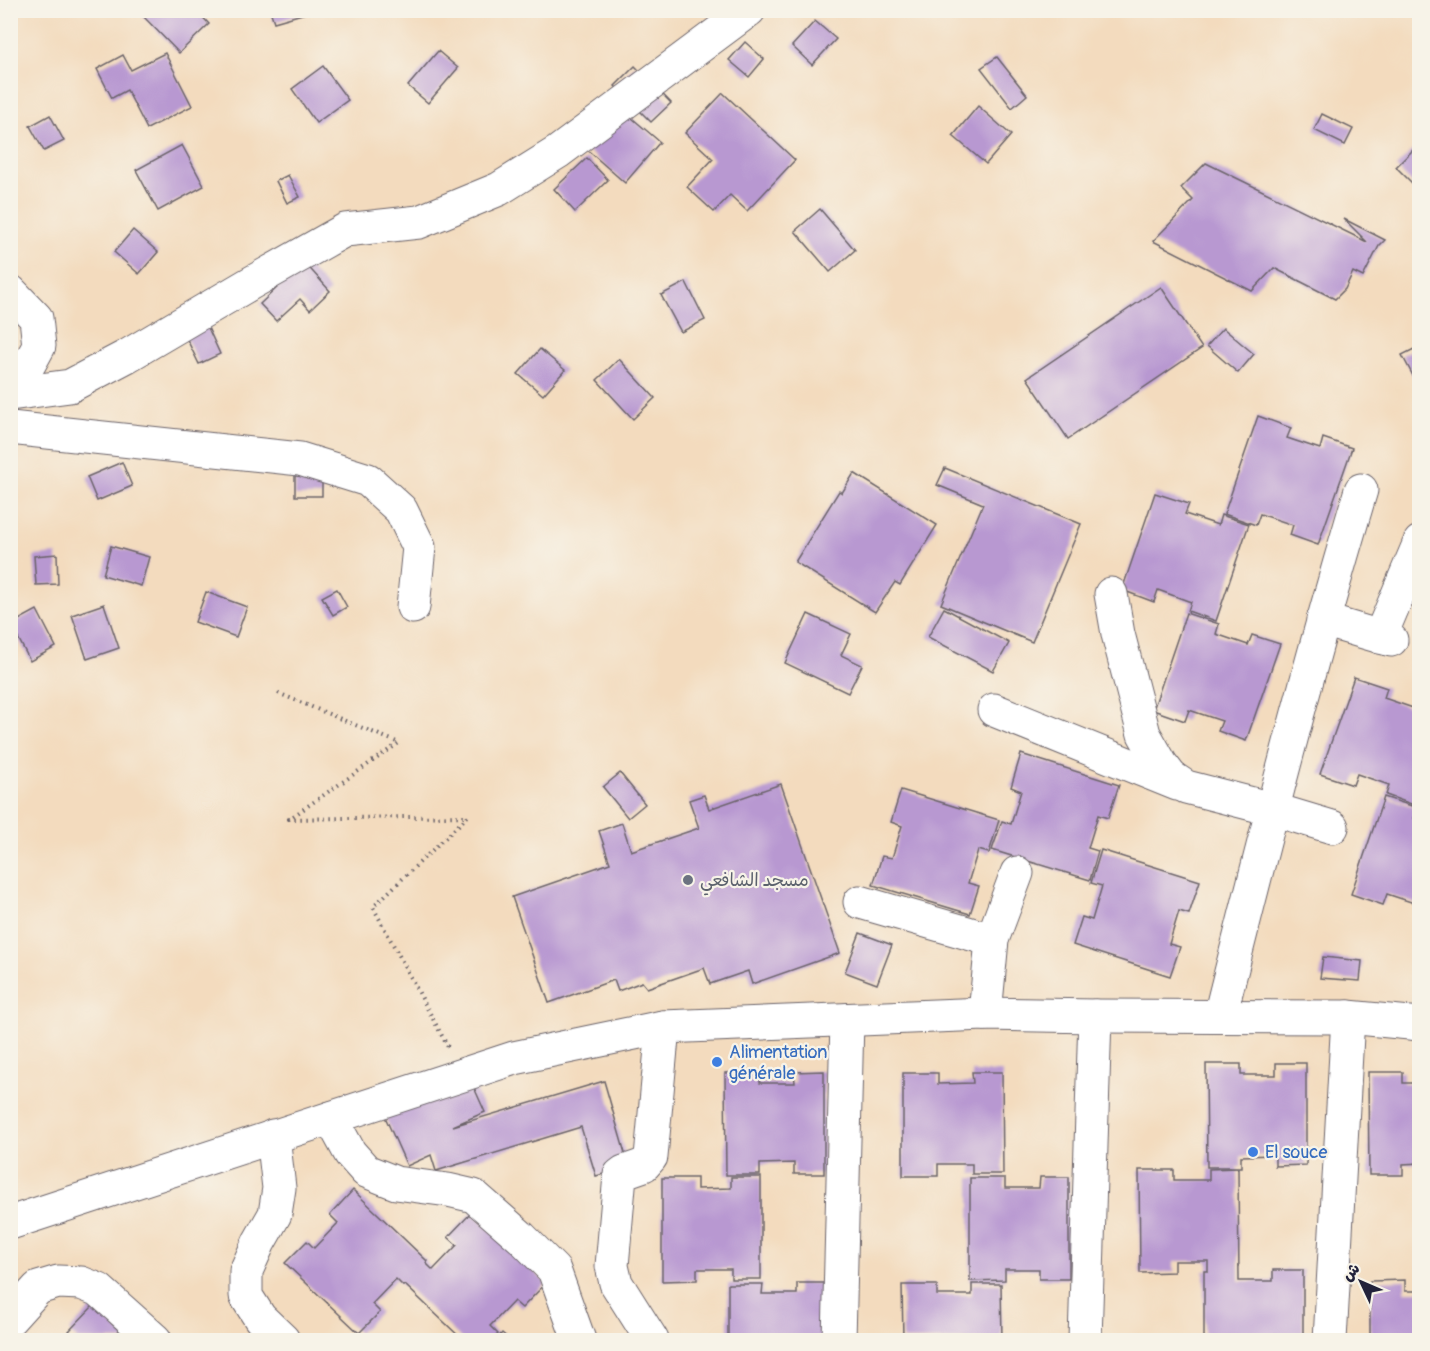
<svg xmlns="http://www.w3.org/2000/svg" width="1430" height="1351" font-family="Pangolin,'Playpen Sans Arabic',sans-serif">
<rect width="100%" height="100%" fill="#f7f3e8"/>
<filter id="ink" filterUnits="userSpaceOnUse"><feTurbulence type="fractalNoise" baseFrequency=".0167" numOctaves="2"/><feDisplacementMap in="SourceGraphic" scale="12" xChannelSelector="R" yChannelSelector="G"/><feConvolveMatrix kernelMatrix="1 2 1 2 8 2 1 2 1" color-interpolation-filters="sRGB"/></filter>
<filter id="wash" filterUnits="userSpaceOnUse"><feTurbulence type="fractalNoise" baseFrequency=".008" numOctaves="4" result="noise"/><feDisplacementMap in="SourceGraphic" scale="24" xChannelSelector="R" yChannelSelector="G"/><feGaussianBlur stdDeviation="1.35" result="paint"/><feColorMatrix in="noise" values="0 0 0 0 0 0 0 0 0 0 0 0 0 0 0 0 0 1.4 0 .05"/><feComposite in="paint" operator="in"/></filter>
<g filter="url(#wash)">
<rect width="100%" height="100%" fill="#f3dbbe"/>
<g id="blocks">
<g fill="#b898d1">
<path d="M146,10H196L209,24L179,53L142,15Z"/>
<path d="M270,10H313V11L274,22Z"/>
<path d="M815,21L836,39L812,65L792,46Z"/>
<path d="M745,42L764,59L749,77L729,60Z"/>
<path d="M438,51L458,68L428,103L408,86Z"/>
<path d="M165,53L192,106L147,129L127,90L112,98L97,69L123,55L131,70Z"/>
<path d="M997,57L1027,95L1012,108L981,68Z"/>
<path d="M323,66L348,100L316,123L292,89Z"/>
<path d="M635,66L671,103L651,122L615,86Z"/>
<path d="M723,93L795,160L747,211L730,195L714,212L687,187L713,159L685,133Z"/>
<path d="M978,106L1011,135L986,164L953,136Z"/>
<path d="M619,107L660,142L625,183L584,147Z"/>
<path d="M1322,114L1353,129L1345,145L1314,130Z"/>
<path d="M50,115L64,141L44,151L30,126Z"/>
<path d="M182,145L204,186L158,211L136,170Z"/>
<path d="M1413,150L1420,156V191L1396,167Z"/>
<path d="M587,158L608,180L575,212L554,189Z"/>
<path d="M1206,163L1367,242L1344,219L1385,240L1379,246L1363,277L1353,272L1345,289L1335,299L1274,268L1252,291L1153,241L1193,200L1181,188Z"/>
<path d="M288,175L300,197L287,203L276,181Z"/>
<path d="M820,209L855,250L830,272L795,231Z"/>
<path d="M133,230L158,252L139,274L114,252Z"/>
<path d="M304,262L330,291L310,310L300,299L276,321L260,304Z"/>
<path d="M686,282L705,320L681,332L661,295Z"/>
<path d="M1161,287L1202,348L1068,439L1027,378Z"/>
<path d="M204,319L220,354L199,364L182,329Z"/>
<path d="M1223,328L1254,354L1238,373L1207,346Z"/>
<path d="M1420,346V389L1402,355Z"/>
<path d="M540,349L565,370L543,395L518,374Z"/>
<path d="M619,359L655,398L633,419L597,380Z"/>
<path d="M1258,416L1291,428L1287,438L1320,449L1323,438L1352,448L1318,545L1290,535L1293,525L1260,514L1256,525L1224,514Z"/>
<path d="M122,462L132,486L97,501L87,477Z"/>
<path d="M945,468L1081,524L1032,642L941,604L983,504L937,485Z"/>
<path d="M854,473L937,525L900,585L895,582L875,612L795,562L839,491L842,493Z"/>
<rect x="295" y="476" width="27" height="20"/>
<path d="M1155,493L1189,504L1185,514L1218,525L1221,515L1249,524L1216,621L1188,611L1191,602L1158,590L1154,602L1122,590Z"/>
<path d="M111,546L149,557L141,586L103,575Z"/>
<path d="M57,554L58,584L36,585L34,556Z"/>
<path d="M337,589L347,607L333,615L322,597Z"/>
<path d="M206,592L247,607L236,637L195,622Z"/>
<path d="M104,604L119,648L87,659L72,615Z"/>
<path d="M944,608L1009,643L993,671L928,637Z"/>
<path d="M37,610L56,647L30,661L11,624Z"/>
<path d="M1186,613L1219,624L1216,634L1248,645L1252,635L1280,644L1246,741L1218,731L1222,721L1189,710L1185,721L1153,710Z"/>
<path d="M808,614L851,634L841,655L862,665L848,693L785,663Z"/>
<path d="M1354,677L1387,688L1384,698L1416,709L1420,701V790L1414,805L1386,795L1389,785L1357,774L1353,785L1320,774Z"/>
<path d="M1021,754L1119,785L1108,818L1098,815L1088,848L1098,851L1090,880L992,850L1002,821L1011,824L1021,791L1011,787Z"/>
<path d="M620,773L645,804L628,818L603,787Z"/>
<path d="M781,784L840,953L752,984L748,971L710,984L704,968L647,988L642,982L618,991L614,980L549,1003L512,897L610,863L599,831L622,823L631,851L699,828L689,800L704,795L709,809Z"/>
<path d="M901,790L999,820L989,853L978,850L968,883L979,886L970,914L873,885L882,856L892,858L902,826L891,822Z"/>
<path d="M1384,797L1418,808L1414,818L1420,820V905L1387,894L1383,905L1351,894Z"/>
<path d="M1101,850L1200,881L1189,914L1179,911L1169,944L1180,947L1170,976L1073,945L1082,917L1092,920L1102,886L1091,883Z"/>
<path d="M860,933L892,945L877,984L845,972Z"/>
<path d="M1323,957L1362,961L1360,981L1320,978Z"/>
<path d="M463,1063L485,1112L453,1126L604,1081L629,1167L596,1176L581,1127L436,1171L431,1155L407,1166L378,1101Z"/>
<path d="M1276,1063H1306V1165L1275,1166V1155L1241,1156V1167H1207L1206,1064H1241V1075H1276Z"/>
<path d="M824,1071V1174H794V1163L760,1164V1175H726L725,1073L760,1072V1083H795L794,1072Z"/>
<path d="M972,1072H1002L1003,1174H972V1164H938V1176H903V1073H938V1084L973,1083Z"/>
<path d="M1368,1072H1403V1083H1420V1163L1403,1164V1175H1369Z"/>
<path d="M1238,1168L1239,1281H1273V1270H1303V1340H1204V1271H1208V1261H1174V1272L1140,1273L1139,1170H1174V1180H1209V1169Z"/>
<path d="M731,1177H761V1279H731V1269H697V1280L662,1281V1178H697V1189L731,1188Z"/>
<path d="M1040,1177H1069V1279H1039V1269H1005V1280L970,1281V1178H1005V1188H1039Z"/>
<path d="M353,1190L427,1261L426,1263L433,1270L457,1245L448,1237L472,1212L546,1283L522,1308L514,1301L490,1326L498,1334L492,1340H463L405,1285L403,1286L396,1279L372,1304L380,1312L359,1333L285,1263L307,1241L314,1248L338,1223L330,1215Z"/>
<path d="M1405,1280V1291H1420V1340H1370V1281Z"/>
<path d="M797,1283H827V1340H728V1284H763L762,1294H797Z"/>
<path d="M972,1284H1001L1002,1340H903L902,1285H937V1295H972Z"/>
<path d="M93,1306L129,1340H76L77,1339L69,1331Z"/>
<path d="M502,1333L510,1340H496Z"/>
</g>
</g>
</g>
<g filter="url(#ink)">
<use href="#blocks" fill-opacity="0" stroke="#6b6369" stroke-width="1.5"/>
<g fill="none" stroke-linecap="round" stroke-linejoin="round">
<g stroke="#6b6369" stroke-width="35">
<g id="minor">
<path d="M10,291L36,318L39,346L28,366L10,379"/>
<path d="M10,394L70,386L127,356L251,283L345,230L419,222L499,189L558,152L749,10"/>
<path d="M10,428L300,459L368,480L401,510L419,547L413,607"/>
<path d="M1111,594L1118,634L1144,734L1161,764L1171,777L1186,787L1272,809L1332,827"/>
<path d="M1323,620L1391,640"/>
<path d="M1380,637L1420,542"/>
<path d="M994,710L1177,784"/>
<path d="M860,902L992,940"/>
<path d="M985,1014L992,940L1017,873"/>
<path d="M1220,1016C1264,840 1309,664 1361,490"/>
<path d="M331,1118L350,1153L366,1171L396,1183L448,1190L474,1196L522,1238L554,1270L579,1340"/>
<path d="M273,1136L279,1188L275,1214L259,1242L246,1271V1296L260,1318L283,1340"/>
<path d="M10,1223L514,1058L663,1027L985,1014L1095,1016L1348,1017L1420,1024"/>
<path d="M10,1319L38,1288L58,1282L81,1283L99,1290L155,1340"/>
<path d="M652,1340L616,1283L612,1266L620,1175L624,1172L644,1165L651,1157L663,1027"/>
<path d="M839,1340L847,1020"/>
<path d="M1085,1340L1095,1016"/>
<path d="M1330,1340L1348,1017"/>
</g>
</g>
<path stroke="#6b6369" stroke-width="4" stroke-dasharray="1.5 4.5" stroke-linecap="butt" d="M278,693L399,743L289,819L468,816L373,907L448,1047"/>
<use href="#minor" stroke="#fff" stroke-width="33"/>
</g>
</g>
<circle fill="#6b7280" stroke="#f7f3e8" stroke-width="2" cx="688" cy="880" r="6"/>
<g fill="#3f7fe0" stroke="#f7f3e8" stroke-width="2">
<circle cx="717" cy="1062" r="6"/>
<circle cx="1253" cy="1152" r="6"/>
</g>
<g text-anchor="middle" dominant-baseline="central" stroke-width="4.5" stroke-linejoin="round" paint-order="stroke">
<g font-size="18" fill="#5b616d" stroke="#f7f3e8" text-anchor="start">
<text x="700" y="880">مسجد الشافعي</text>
</g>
<g font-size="18" fill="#366cbe" stroke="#f7f3e8" text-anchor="start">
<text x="729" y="1052">Alimentation<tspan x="729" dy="21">générale</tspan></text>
<text x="1265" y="1152">El souce</text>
</g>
</g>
<rect width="1430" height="1351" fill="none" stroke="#f7f3e8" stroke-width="36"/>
<g transform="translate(1361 1282) rotate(314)" stroke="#f7f3e8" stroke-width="4.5" paint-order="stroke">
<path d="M0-4.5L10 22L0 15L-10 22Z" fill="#22223b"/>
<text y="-9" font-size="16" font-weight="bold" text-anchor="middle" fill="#22223b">ش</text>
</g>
</svg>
